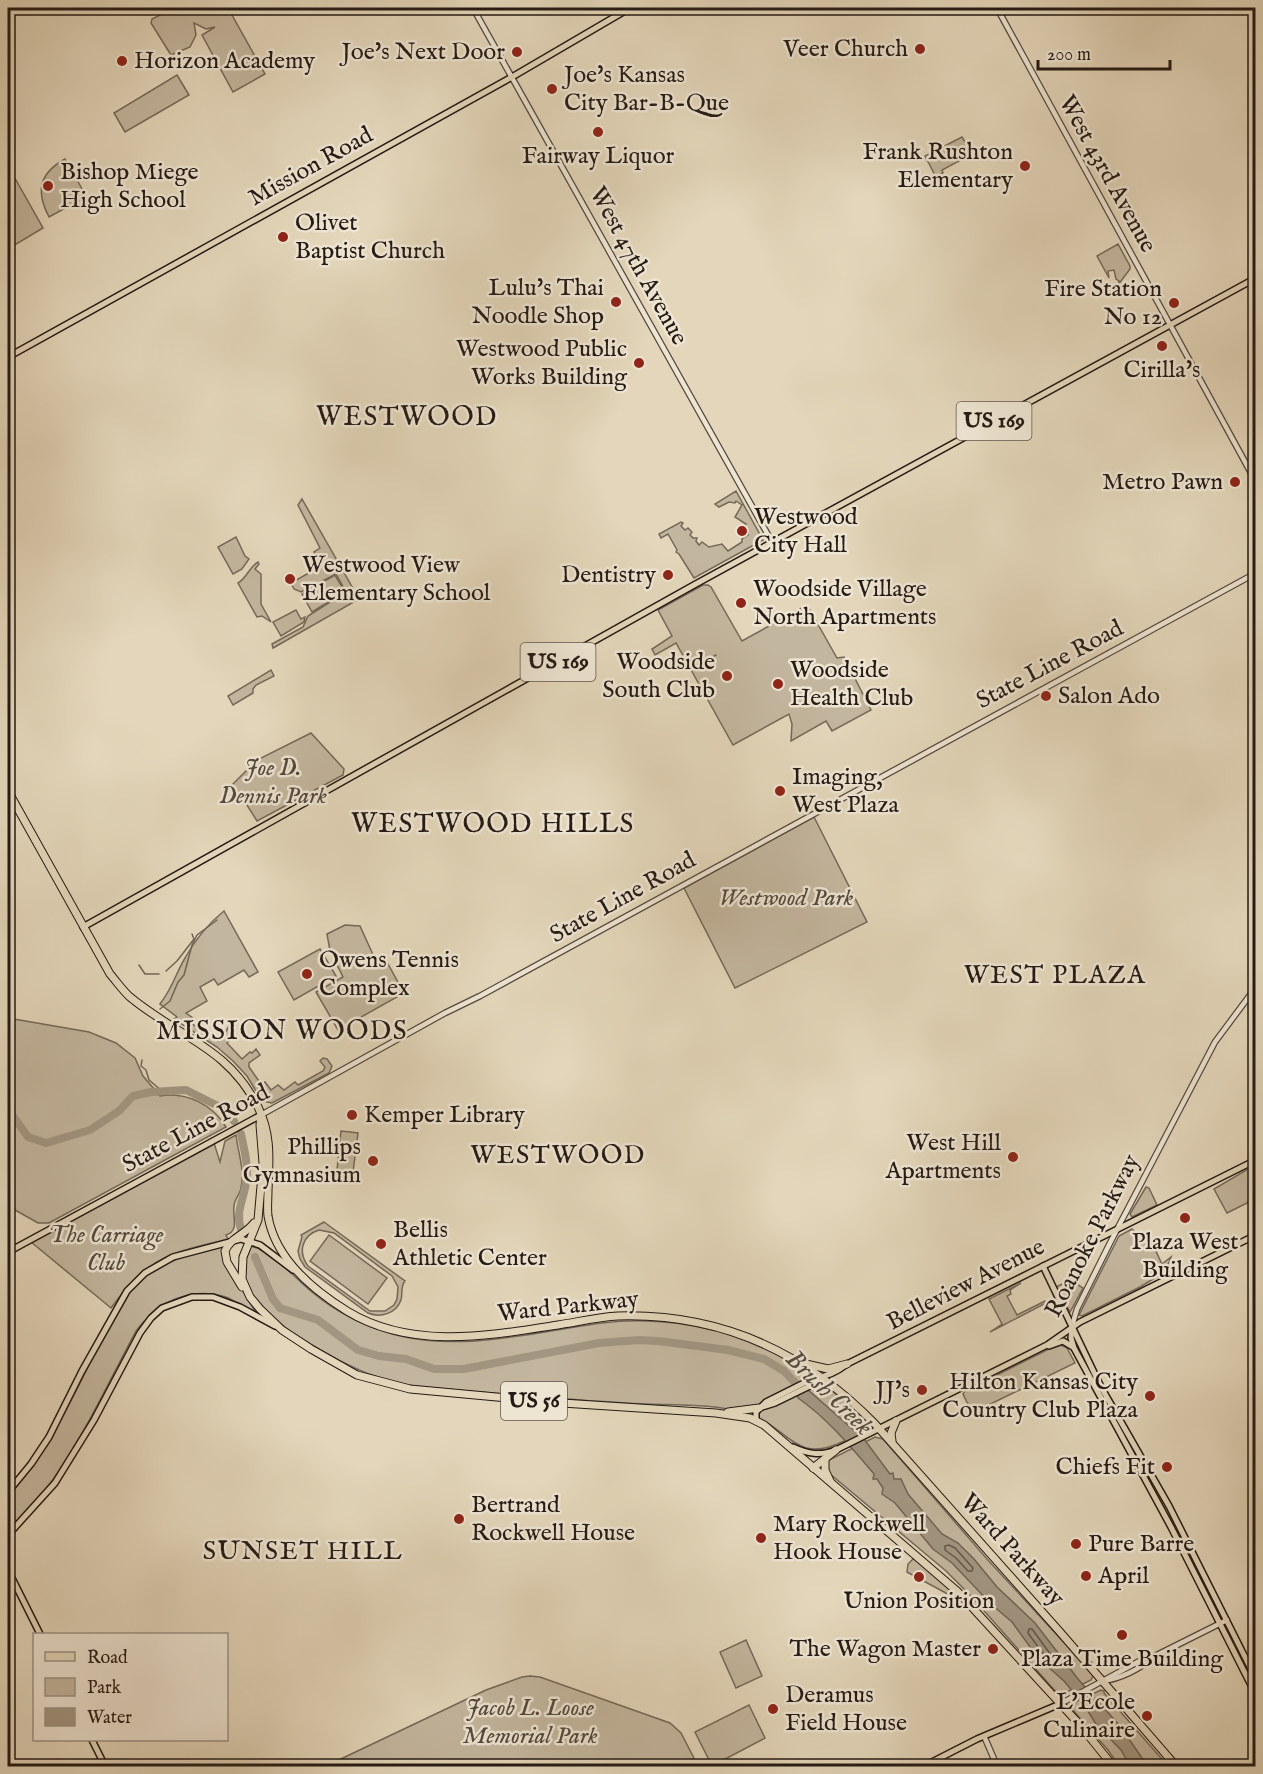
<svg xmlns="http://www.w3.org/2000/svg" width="1263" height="1774" font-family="'IM FELL English',serif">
<rect width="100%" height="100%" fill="#e3d6ba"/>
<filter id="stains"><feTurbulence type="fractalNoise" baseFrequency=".00333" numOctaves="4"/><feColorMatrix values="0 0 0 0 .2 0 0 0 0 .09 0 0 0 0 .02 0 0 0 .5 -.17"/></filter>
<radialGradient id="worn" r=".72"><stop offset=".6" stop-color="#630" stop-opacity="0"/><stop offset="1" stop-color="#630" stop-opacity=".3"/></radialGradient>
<g fill="#c3b69e" stroke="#746859" stroke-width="1.5" fill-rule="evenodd">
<path d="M174,8H228L265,74L233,92L202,35L215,27L206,29L194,23L196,35L190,47L171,55L151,23L152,19Z"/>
<path d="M177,75L189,95L125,132L114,113Z"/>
<path d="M962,137L972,154L942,170L943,173L936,177L925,156Z"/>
<path d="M65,159L85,194L84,198L49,217C35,190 40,173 65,159Z"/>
<path d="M12,173L43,228L8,249V176Z"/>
<path d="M1118,244L1130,266V269L1118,285L1119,281L1116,279L1114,270L1108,271L1109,278L1097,256Z"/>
<path d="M736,491L763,540L694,578L679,554L676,552L677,550L668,534L661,538L659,534L681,522L683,523L681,526L685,530L688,528L692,532L690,535L693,538H697L696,541L699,545L702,542L709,547L722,544L728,551L742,542V539L748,535V531L744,527L746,524L735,517L742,505L736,501L735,503L729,502L719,507L715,504Z"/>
<path d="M302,499L359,599L273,648L272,644L303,627L308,616L346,592L336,574L301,592L294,589L291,583L316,569L311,559L317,556L314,552L320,548L298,505Z"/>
<path d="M236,537L245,556L249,559L242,569L233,574L218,547Z"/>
<path d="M258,562L259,564L255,569L261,574V604L271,622L262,616L257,617L238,583C247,578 249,567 258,562Z"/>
<path d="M335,575L345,592L312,612L302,594Z"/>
<path d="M703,585H708L711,587L742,641L807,605L837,658L844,657L871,710L832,731L826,721L791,741L792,724L789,714L733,745L676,643L655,655L652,649L672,636L658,610Z"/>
<path d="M296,610L301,619L305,617L304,622L281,636L273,622Z"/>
<path d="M271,670L274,676L256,685L253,689V693L233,705L228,696Z"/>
<path d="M311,733L344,769L343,775L257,821L240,794L232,785L257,760Z"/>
<path d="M814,817L867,922L735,988L684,888Z"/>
<path d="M224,911L258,972L249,977L244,970L218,985L214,979L200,987L207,1001L186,1013L193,1018L191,1023L217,1041H220L229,1026L234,1030L235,1035L227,1043L242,1059L250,1052L252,1053L256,1049L260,1055L249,1063V1067L261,1084L265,1082L271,1090L278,1085L284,1090L295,1082L298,1085L323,1071L325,1067L320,1061L323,1058L327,1059L332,1066L329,1073L272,1103L262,1101L247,1076L233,1061L217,1047L174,1019L177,1017L160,1004C173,987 175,975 185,958C195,940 209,923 224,911Z"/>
<path d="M345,925L360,926L375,959L383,955L404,993L338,1030L316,992L343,977L330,951L327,934Z"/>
<path d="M320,949L336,976L294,1000L278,972Z"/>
<path d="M8,1018L89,1032L116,1043L135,1058L143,1076L160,1096C186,1091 213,1105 226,1127L49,1223H38L8,1206Z"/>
<path d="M341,1131L358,1133L353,1172L337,1170Z"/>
<path d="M236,1135C238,1153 245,1170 241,1188C240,1194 234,1200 234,1206C232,1216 240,1231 226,1235L228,1239C210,1244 191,1247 174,1254C146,1264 128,1285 111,1308L31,1242L214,1143L220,1162L225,1141Z"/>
<path d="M1253,1166L1255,1171V1199L1227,1213L1214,1189Z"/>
<path d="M1146,1187L1149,1188L1157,1205L1132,1217L1130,1214Z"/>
<path d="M324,1222L405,1281C400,1287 403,1293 401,1300C396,1314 380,1318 368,1313L305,1267L300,1259L298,1251L302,1237L301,1235ZM319,1230L334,1233L392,1276L398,1287L397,1299L394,1305L385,1311H370L308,1266C297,1251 303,1235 319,1230Z"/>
<path d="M1132,1229L1139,1235L1145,1233L1146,1236L1144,1240L1153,1245L1162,1264L1171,1257L1165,1272L1140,1287L1082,1316L1079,1315L1119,1236Z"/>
<path d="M329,1235L387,1278L368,1304L310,1261Z"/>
<path d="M224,1246V1259L255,1311C245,1309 236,1301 226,1297C189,1286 158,1302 136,1331C97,1403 69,1474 8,1532V1496C44,1457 66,1410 90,1363C105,1332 119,1297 147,1275C170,1258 197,1253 224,1246Z"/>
<path d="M251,1246C272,1251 295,1278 312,1292C336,1312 365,1327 396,1335C464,1352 534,1332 602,1323C674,1314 765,1334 820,1382C836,1396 861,1407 870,1427C862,1433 851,1437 842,1442C794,1465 788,1426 749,1414C710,1402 666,1406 626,1403C555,1399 483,1392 412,1386C398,1383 385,1380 372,1375C339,1363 253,1317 245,1281C242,1267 246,1258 251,1246Z"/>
<path d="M1072,1279L1075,1283L1083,1288L1070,1312L1056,1287Z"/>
<path d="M1021,1283L1010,1290L1011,1294L1007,1296L1017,1315L1045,1301L1046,1303L990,1332L1002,1324L989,1299Z"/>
<path d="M1059,1344L1067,1348L1075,1363L972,1413L963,1394L965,1391Z"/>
<path d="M875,1437L883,1439L987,1559L1091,1672L1093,1676L1091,1680L1063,1694L1057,1693L970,1595L946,1571L829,1473L827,1464L829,1460Z"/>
<path d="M914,1558L957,1595V1596L953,1597L907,1572L908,1564Z"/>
<path d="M746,1640L762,1676L736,1688L720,1652Z"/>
<path d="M530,1676L540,1677L670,1723L681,1733L698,1766H326L486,1690L522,1677Z"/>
<path d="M1101,1690L1104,1691V1693L1168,1766H1119L1108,1750L1071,1708L1075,1702Z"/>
<path d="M749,1705L765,1738L712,1766L695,1732Z"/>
</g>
<path fill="#a29682" stroke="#706456" stroke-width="1.5" d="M797,1386L808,1390L864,1439L887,1470L890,1474L893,1473L894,1479H901L908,1494L942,1534L958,1543L974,1559L997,1587L1035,1623L1078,1679L1120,1726L1142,1758L1151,1766H1130L1121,1750L1096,1724L1084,1705L1064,1681L1038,1658L1012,1622L991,1604L952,1563L933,1549L895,1503L882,1494L883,1488L877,1479H873L874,1474C851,1447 827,1418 798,1398Z"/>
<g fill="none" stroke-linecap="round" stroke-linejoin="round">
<g stroke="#64584b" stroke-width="1.5">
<path d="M949,1545L955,1548L973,1568L972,1571H968L956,1558L945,1550V1546Z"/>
<path d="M1029,1629H1032L1051,1655V1659H1047L1028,1633Z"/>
</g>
<g stroke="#706456" stroke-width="1.5">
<path d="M694,668L716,655"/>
<path d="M139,965L145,974H159"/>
<path d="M166,971L177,961L194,939L192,934"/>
<path d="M160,1009L170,1001L178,982L184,975L192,945L197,935L217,920"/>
<path d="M142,1060L141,1066L146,1070L149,1080L162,1091"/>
</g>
<g stroke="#a29682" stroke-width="8">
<path d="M8,1109L28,1137L46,1143L90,1130L119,1111L133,1096L151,1092L186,1090L226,1110L234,1121"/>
<path d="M241,1229C235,1212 244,1199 246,1182C249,1167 244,1149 241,1134"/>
<path d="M255,1257L273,1299L280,1308L318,1320L358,1350L379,1356L406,1359L434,1369H464L599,1343L639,1340L658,1341L728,1350L764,1359L784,1371L803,1391"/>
</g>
<g stroke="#54493e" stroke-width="7">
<g id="minor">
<path d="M473,8L772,542"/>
<path d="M997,8L1256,482"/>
<path d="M261,1115L445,1013L480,996L1256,573"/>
<path d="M1072,1326L1077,1309L1112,1239L1215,1042L1256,987"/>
<path d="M1103,1681C1119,1679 1141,1669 1153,1657"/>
<path d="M1060,1704L1145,1658L1153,1657L1227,1620"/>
<path d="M984,1736L997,1766"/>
</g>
</g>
<g stroke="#251a14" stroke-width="8">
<g id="major">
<path d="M8,357L512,77L630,8"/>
<path d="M83,927L694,585L1256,278"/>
<path d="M8,1252L261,1115"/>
<path d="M1043,1266L1101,1387L1169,1506L1256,1679"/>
<path d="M1072,1328L1071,1338L1074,1348L1171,1527L1256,1695"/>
<path d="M1049,1346L1063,1341L1073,1347"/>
<path d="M762,1407L775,1403L818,1382L822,1378"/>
<path d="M756,1420V1412L766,1402L814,1378C827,1377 837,1372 847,1364L1256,1160"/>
<path d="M793,1447C808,1454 820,1456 836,1450L1047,1345L1080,1322L1256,1235"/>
<path d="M8,1492L31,1464L49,1437L82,1371L127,1291L145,1273L173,1257L241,1239L260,1245L293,1270"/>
<path d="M8,1535L55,1483L94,1420L140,1333L151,1318L162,1308L192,1297H213L240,1307L275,1326"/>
<path d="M8,1570L40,1634"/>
<path d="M92,1740L105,1766"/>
<path d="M924,1766L977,1739L1060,1704"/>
</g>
</g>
<g stroke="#251a14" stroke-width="9">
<g id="highway">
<path d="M8,791L110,974C117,982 123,991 130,997C178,1037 228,1047 258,1107C272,1135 269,1161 268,1191C268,1199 267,1208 268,1216C275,1258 313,1290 347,1311C411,1350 487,1336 558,1325C578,1322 598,1317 618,1316C720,1313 805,1352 875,1424L1060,1632L1176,1766"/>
<path d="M261,1115L260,1125L263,1163L258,1220L243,1257L242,1279L250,1297L260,1309L282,1330L311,1349L357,1375L410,1389L562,1403L716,1413L750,1418L764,1425L958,1592L1080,1725L1113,1766"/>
<path d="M242,1287L227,1262L225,1251C231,1237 245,1235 254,1223"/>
<path d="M806,1364L828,1369L847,1364"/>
<path d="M728,1412L759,1408"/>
<path d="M892,1441L891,1433L896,1421"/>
<path d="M825,1459V1470L830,1481"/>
<path d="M813,1468L836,1450"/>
</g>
</g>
<use href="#minor" stroke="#ede4d2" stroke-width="4.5"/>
<use href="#major" stroke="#e3d6ba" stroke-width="5"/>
<use href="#highway" stroke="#e3d6ba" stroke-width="7"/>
</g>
<g fill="#8f2418" stroke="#ede4d2" stroke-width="2">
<circle cx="920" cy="49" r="6"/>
<circle cx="517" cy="52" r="6"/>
<circle cx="122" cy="61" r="6"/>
<circle cx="552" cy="89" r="6"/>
<circle cx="598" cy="132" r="6"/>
<circle cx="1025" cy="166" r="6"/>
<circle cx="48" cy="186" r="6"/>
<circle cx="283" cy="237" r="6"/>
<circle cx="616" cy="302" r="6"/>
<circle cx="1174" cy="303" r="6"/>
<circle cx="1162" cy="346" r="6"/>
<circle cx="639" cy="363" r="6"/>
<circle cx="1235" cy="482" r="6"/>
<circle cx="742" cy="531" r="6"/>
<circle cx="668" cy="575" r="6"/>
<circle cx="290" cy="579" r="6"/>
<circle cx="741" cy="603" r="6"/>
<circle cx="727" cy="676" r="6"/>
<circle cx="778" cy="684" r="6"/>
<circle cx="1046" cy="696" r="6"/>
<circle cx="780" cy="791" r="6"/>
<circle cx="307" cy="974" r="6"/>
<circle cx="352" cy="1115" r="6"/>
<circle cx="1013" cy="1157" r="6"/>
<circle cx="373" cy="1161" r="6"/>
<circle cx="1185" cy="1218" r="6"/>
<circle cx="381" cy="1244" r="6"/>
<circle cx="922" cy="1390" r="6"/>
<circle cx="1150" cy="1396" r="6"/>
<circle cx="1167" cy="1467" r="6"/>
<circle cx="459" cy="1519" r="6"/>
<circle cx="761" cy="1538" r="6"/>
<circle cx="1076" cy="1544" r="6"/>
<circle cx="1086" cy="1576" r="6"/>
<circle cx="919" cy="1577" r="6"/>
<circle cx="1122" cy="1635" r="6"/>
<circle cx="993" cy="1649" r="6"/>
<circle cx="773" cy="1709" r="6"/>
<circle cx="1147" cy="1716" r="6"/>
</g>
<g text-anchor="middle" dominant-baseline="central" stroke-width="5" stroke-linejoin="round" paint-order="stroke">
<g fill="#ede4d2" stroke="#61574d" stroke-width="1.5">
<rect x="956.5" y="402" width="75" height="38" rx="4.5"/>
<rect x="520.5" y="643" width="75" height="38" rx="4.5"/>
<rect x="501" y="1382" width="66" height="38" rx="4.5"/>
</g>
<g font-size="22" font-weight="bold" fill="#251a14">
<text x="994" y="421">US 169</text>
<text x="558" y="662">US 169</text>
<text x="534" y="1401">US 56</text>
</g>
<g font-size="24" fill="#251a14" stroke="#ede4d2" text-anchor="start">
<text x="908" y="49" text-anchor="end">Veer Church</text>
<text x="505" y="52" text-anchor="end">Joe's Next Door</text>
<text x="134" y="61">Horizon Academy</text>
<text x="564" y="75">Joe's Kansas<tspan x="564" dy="28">City Bar-B-Que</tspan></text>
<text x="1013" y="152" text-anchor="end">Frank Rushton<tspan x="1013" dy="28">Elementary</tspan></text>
<text x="598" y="156" text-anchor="middle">Fairway Liquor</text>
<text x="60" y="172">Bishop Miege<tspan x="60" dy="28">High School</tspan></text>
<text x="295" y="223">Olivet<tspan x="295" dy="28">Baptist Church</tspan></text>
<text x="604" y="288" text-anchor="end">Lulu's Thai<tspan x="604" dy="28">Noodle Shop</tspan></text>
<text x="1162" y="289" text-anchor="end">Fire Station<tspan x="1162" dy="28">No 12</tspan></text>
<text x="627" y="349" text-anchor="end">Westwood Public<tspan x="627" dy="28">Works Building</tspan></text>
<text x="1162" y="370" text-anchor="middle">Cirilla's</text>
<text x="1223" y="482" text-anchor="end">Metro Pawn</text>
<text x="754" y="517">Westwood<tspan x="754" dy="28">City Hall</tspan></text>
<text x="302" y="565">Westwood View<tspan x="302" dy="28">Elementary School</tspan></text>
<text x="656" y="575" text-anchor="end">Dentistry</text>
<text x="753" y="589">Woodside Village<tspan x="753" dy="28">North Apartments</tspan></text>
<text x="715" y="662" text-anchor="end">Woodside<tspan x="715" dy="28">South Club</tspan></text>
<text x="790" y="670">Woodside<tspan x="790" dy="28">Health Club</tspan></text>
<text x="1058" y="696">Salon Ado</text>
<text x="792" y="777">Imaging,<tspan x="792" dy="28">West Plaza</tspan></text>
<text x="319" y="960">Owens Tennis<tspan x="319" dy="28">Complex</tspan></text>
<text x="364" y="1115">Kemper Library</text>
<text x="1001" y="1143" text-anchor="end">West Hill<tspan x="1001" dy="28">Apartments</tspan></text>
<text x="361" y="1147" text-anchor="end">Phillips<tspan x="361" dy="28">Gymnasium</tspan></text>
<text x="393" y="1230">Bellis<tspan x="393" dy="28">Athletic Center</tspan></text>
<text x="1185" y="1242" text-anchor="middle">Plaza West<tspan x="1185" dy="28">Building</tspan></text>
<text x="1138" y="1382" text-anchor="end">Hilton Kansas City<tspan x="1138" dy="28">Country Club Plaza</tspan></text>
<text x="910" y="1390" text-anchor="end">JJ's</text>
<text x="1155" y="1467" text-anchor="end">Chiefs Fit</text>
<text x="471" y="1505">Bertrand<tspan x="471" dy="28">Rockwell House</tspan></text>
<text x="773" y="1524">Mary Rockwell<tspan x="773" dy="28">Hook House</tspan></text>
<text x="1088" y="1544">Pure Barre</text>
<text x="1098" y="1576">April</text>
<text x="919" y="1601" text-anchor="middle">Union Position</text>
<text x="981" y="1649" text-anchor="end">The Wagon Master</text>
<text x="1122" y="1659" text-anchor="middle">Plaza Time Building</text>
<text x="785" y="1695">Deramus<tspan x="785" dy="28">Field House</tspan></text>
<text x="1135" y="1702" text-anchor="end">L'Ecole<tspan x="1135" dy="28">Culinaire</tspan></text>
</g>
<g font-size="24" fill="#251a14" stroke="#ede4d2">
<text transform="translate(311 167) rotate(-29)">Mission Road</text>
<text transform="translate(1107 174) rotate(61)">West 43rd Avenue</text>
<text transform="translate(638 266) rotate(61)">West 47th Avenue</text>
<text transform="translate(1050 665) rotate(-28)">State Line Road</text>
<text transform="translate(623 898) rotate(-29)">State Line Road</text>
<text transform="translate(196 1129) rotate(-28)">State Line Road</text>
<text transform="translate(1093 1236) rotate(-63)">Roanoke Parkway</text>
<text transform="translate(966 1285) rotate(-27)">Belleview Avenue</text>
<text transform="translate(568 1307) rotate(-6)">Ward Parkway</text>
<text transform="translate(1012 1550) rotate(48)">Ward Parkway</text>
</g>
<g font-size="24" font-style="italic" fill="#54493d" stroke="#ede4d2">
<text x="273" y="768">Joe D.<tspan x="273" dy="28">Dennis Park</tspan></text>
<text x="786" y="898">Westwood Park</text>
<text x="106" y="1235">The Carriage<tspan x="106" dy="28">Club</tspan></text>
<text x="530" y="1708">Jacob L. Loose<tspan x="530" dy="28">Memorial Park</tspan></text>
</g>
<g font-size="26" letter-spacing="1.5" fill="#251a14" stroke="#ede4d2">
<text x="1055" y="975">WEST PLAZA</text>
<text x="558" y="1155">WESTWOOD</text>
<text x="303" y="1551">SUNSET HILL</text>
</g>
<g font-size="26" font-style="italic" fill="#574c40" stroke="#ede4d2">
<text transform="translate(829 1393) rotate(44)">Brush Creek</text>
</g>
<g font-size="27" letter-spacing="1.5" fill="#251a14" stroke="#ede4d2">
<text x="407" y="418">WESTWOOD</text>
<text x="493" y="825">WESTWOOD HILLS</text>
<text x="282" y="1032">MISSION WOODS</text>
</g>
</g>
<rect width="1263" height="1774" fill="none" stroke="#e3d6ba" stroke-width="30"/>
<rect x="9" y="9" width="1245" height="1756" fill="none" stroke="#251a14" stroke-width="3"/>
<rect x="15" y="15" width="1233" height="1744" fill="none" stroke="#251a14" stroke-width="1.5"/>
<rect x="33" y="1633" width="195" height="108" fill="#ede4d2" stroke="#9d9386" stroke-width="1.5"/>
<rect x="45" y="1652" width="30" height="9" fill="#e3d6ba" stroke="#9d9386" stroke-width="1.5"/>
<text x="87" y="1663" font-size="18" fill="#251a14">Road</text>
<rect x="45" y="1678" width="30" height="18" fill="#c3b69e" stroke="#9d9386" stroke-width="1.5"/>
<text x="87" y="1693" font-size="18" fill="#251a14">Park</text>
<rect x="45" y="1708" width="30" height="18" fill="#a29682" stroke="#9d9386" stroke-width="1.5"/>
<text x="87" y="1723" font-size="18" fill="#251a14">Water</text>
<path d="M1038 60v9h132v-9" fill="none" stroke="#251a14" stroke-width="3"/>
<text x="1047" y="60" font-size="18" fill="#251a14" stroke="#ede4d2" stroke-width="4.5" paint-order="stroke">200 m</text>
<rect width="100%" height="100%" filter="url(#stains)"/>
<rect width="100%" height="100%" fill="url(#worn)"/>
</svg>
